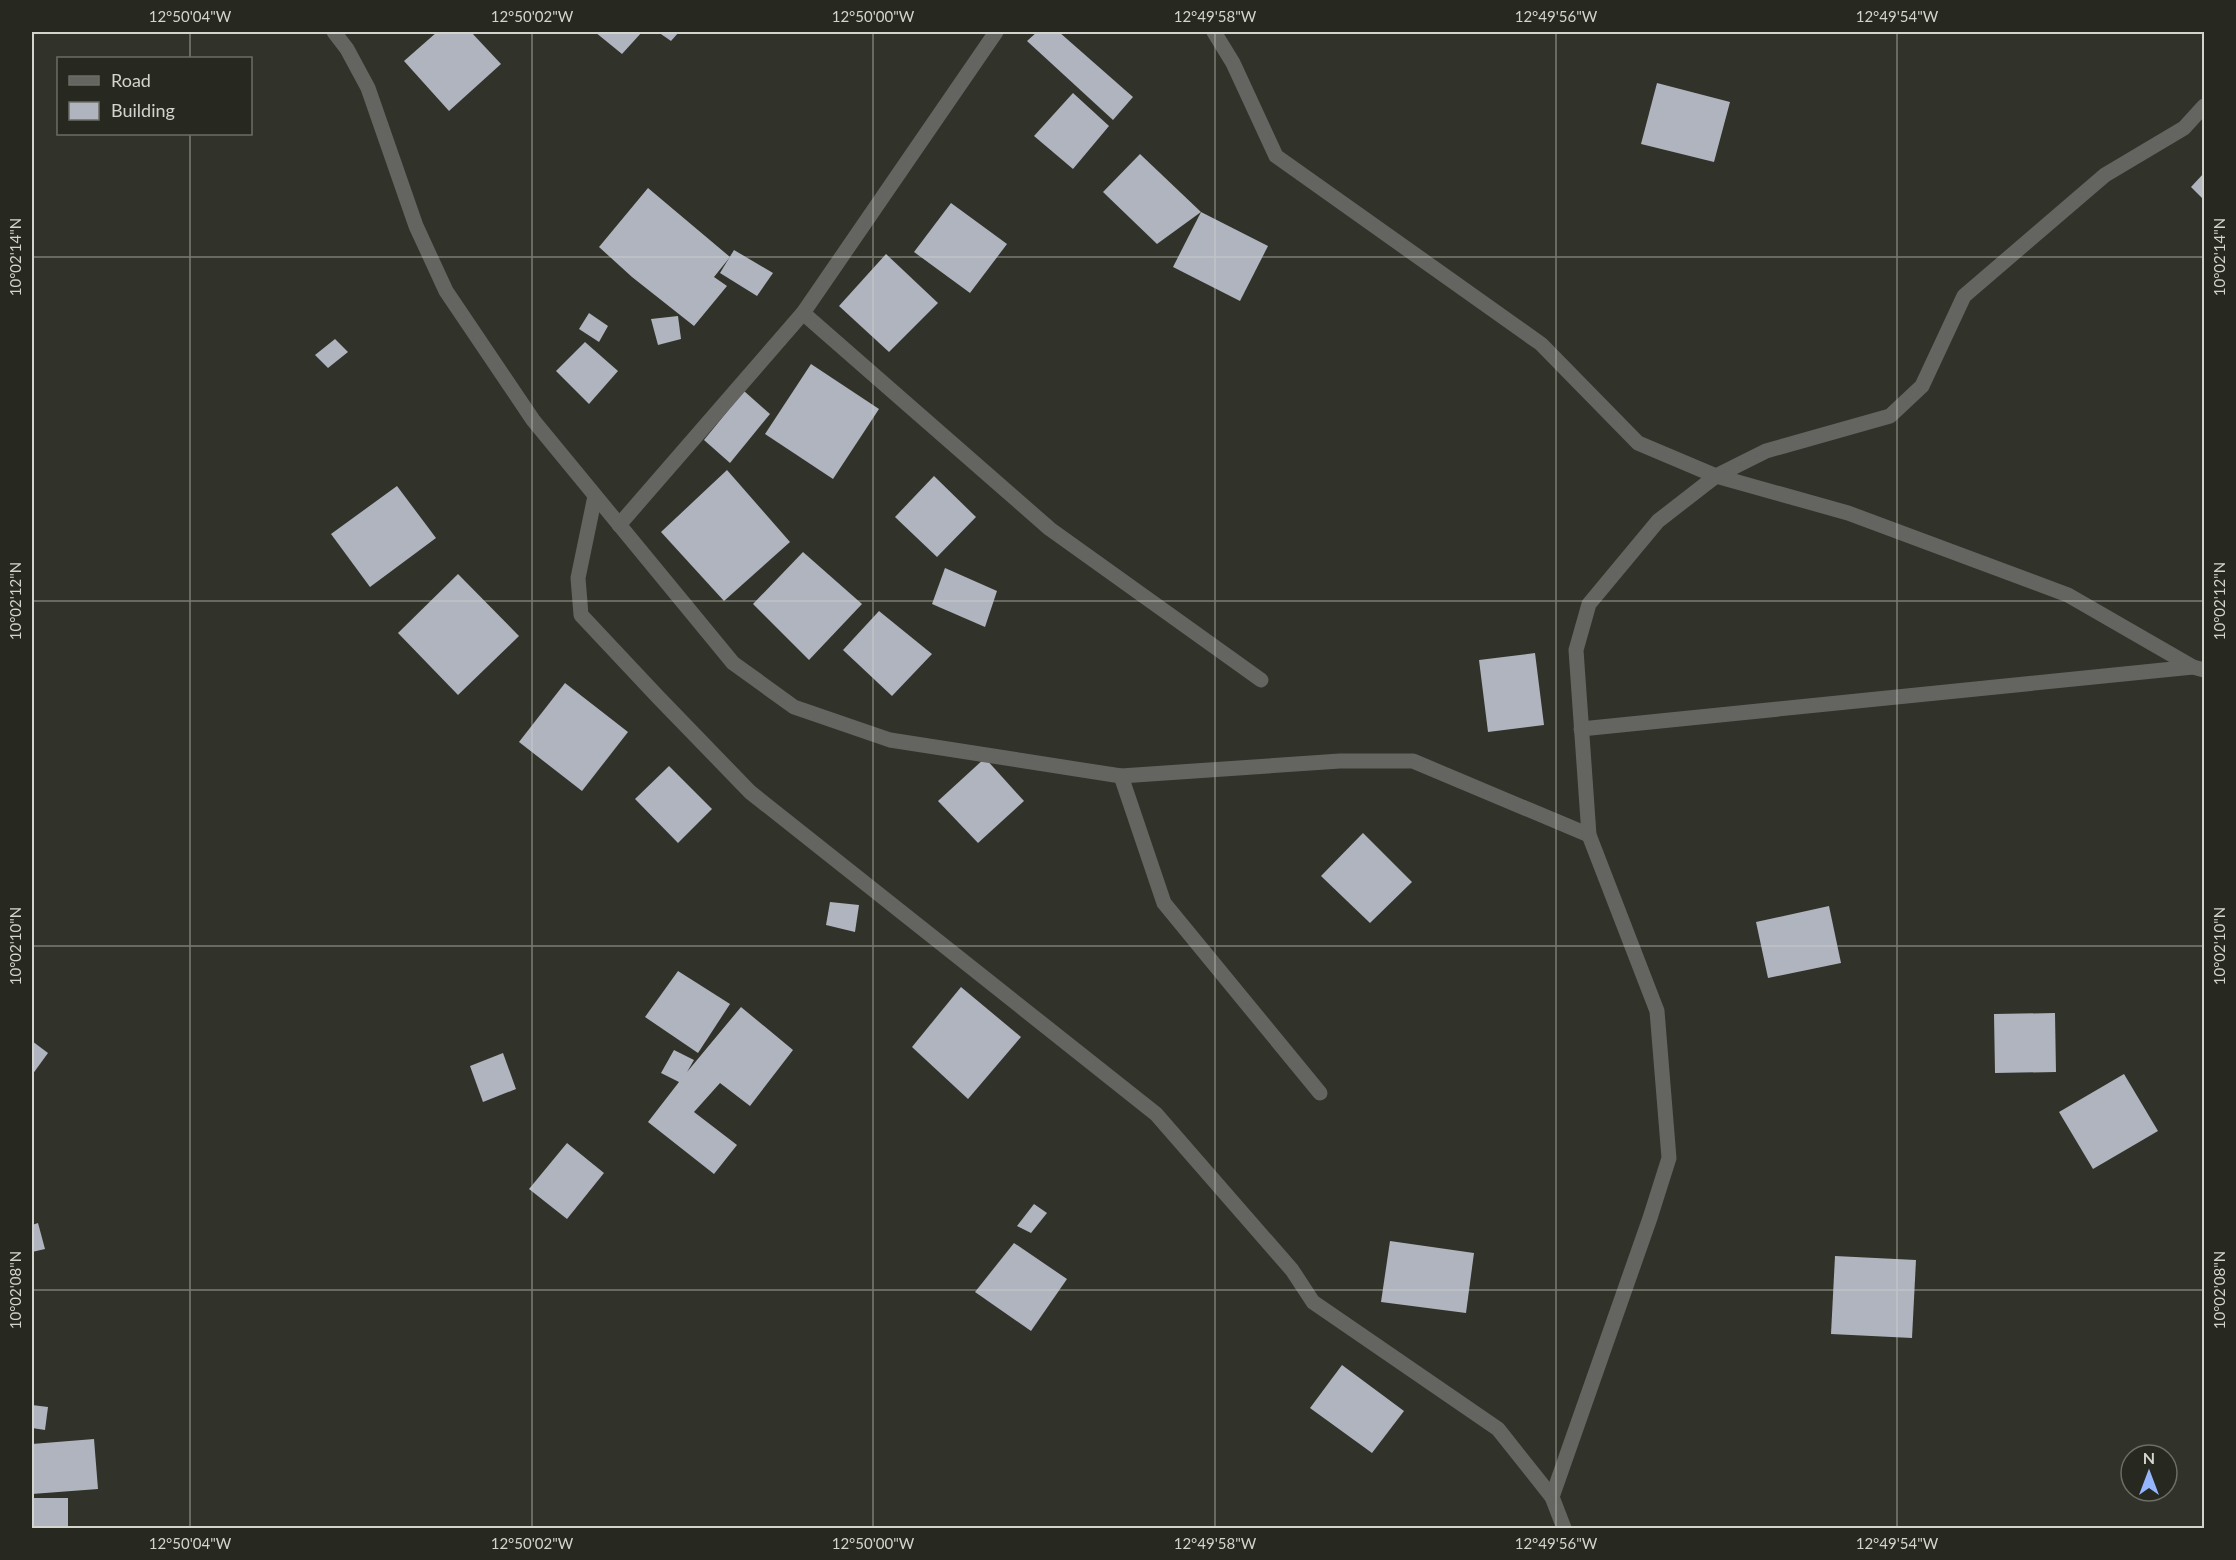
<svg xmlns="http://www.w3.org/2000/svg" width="2236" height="1560" font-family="Lato,sans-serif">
<rect width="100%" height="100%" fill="#313229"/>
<g fill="#afb4bf">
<path d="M437,32H471L501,64L449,111L404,61Z"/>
<path d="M595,32H642L622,54Z"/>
<path d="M658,32H679L671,41Z"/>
<path d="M1037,32H1059L1133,97L1113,120L1027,41Z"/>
<path d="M1657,83L1730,102L1714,162L1641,144Z"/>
<path d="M1073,93L1109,126L1073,169L1034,136Z"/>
<path d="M1140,154L1201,212L1157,244L1103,192Z"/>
<path d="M2204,173V200L2191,187Z"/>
<path d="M648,188L730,257L714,277L727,286L694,326L632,277L599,247Z"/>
<path d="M951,203L1007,244L970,293L914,252Z"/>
<path d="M1201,212L1268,246L1240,301L1173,267Z"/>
<path d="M734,250L773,273L757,296L720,273Z"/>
<path d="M886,254L938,303L889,352L839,306Z"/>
<path d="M589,313L608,326L599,342L579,329Z"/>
<path d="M678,316L681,339L658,345L651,319Z"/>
<path d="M335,339L348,352L328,368L315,355Z"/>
<path d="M585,342L618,371L589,404L556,371Z"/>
<path d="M811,364L879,409L833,479L765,434Z"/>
<path d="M744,391L770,414L730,463L704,440Z"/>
<path d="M727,470L790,542L724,601L661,532Z"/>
<path d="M934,476L976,517L937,557L895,517Z"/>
<path d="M397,486L436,538L370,587L331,534Z"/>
<path d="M803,552L862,604L809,660L753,604Z"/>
<path d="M945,568L997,591L985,627L932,604Z"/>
<path d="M458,574L519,636L458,695L398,633Z"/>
<path d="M879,611L932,654L892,696L843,650Z"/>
<path d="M1535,653L1544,725L1488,732L1479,660Z"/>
<path d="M565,683L628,732L582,791L519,742Z"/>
<path d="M985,758L1024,801L978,843L938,801Z"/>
<path d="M669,766L712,809L678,843L635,799Z"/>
<path d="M1363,833L1412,882L1370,923L1321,876Z"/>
<path d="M830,902L859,905L855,932L826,925Z"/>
<path d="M1829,906L1841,963L1768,978L1756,922Z"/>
<path d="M678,971L730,1004L698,1053L645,1017Z"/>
<path d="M961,987L1021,1037L968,1099L912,1047Z"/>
<path d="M741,1007L793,1050L750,1106L720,1083L694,1112L737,1145L714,1174L648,1122L679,1082L661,1073L674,1050L694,1060L687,1072Z"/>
<path d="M2055,1013L2056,1072L1995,1073L1994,1014Z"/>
<path d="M32,1041L48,1053L32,1075Z"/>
<path d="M503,1053L516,1089L483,1102L470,1066Z"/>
<path d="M2124,1074L2158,1131L2093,1169L2059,1112Z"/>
<path d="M567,1143L604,1173L567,1219L529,1189Z"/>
<path d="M1034,1204L1047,1213L1031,1233L1017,1226Z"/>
<path d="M38,1223L45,1249L32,1252V1225Z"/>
<path d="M1390,1241L1474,1253L1466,1313L1381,1302Z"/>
<path d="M1014,1243L1067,1279L1031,1331L975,1292Z"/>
<path d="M1835,1256L1916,1260L1912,1338L1831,1334Z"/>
<path d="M1342,1365L1404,1411L1372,1453L1310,1408Z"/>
<path d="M32,1405L48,1407L45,1430L32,1428Z"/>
<path d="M94,1439L98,1489L32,1494V1444Z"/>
<rect x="32" y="1498" width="36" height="30"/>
</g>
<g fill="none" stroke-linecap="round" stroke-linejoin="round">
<g stroke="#646560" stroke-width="15">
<path d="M334,32L347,49L368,88L416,226L446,291L533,420L733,663L794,707L890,740L1121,776L1340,761H1413L1589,835"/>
<path d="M1214,32L1233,63L1276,156L1541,344L1638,443L1716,476L1848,513L2068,595L2193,667L2204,670"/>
<path d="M803,313L1050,529L1261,680"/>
<path d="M595,496L578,578L581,615L658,697L750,792L1156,1114L1292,1270L1313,1302L1498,1429L1552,1497L1564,1528"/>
<path d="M619,525L803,313L996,32"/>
<path d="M1581,729L2193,667"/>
<path d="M1121,776L1164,903L1320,1093"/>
<path d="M1552,1497L1650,1218L1669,1158L1657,1011L1589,835L1576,650L1589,604L1658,521L1716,476L1766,451L1890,416L1922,386L1964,296L2105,175L2184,128L2204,106"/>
</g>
</g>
<path fill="none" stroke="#d4d4ce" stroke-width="1.5" stroke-opacity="0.45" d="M190,32V58M532,32V1528M873,32V1528M1215,32V1528M1556,32V1528M1897,32V1528M190,134V1528M32,257H2204M32,601H2204M32,946H2204M32,1290H2204"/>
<rect width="2236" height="1560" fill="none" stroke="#27281f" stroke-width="66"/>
<rect x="57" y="57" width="195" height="78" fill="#27281f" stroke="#6c6d65" stroke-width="1.5"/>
<rect x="69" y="76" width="30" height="9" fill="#646560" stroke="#6c6d65" stroke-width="1.5"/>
<text x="111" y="87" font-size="18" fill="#d4d4ce">Road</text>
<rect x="69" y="102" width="30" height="18" fill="#afb4bf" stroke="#6c6d65" stroke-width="1.5"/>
<text x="111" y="117" font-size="18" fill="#d4d4ce">Building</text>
<g transform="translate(2149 1473)"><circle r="28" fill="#27281f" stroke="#6c6d65" stroke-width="1.5"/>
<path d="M0-4.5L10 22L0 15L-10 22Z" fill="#95b6fd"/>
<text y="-9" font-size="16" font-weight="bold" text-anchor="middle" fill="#d4d4ce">N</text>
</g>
<rect x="33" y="33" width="2170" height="1494" fill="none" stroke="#d4d4ce" stroke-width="2"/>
<g font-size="15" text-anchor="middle" fill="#d4d4ce">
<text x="190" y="22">12°50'04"W</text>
<text x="532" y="22">12°50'02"W</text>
<text x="873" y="22">12°50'00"W</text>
<text x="1215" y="22">12°49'58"W</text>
<text x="1556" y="22">12°49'56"W</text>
<text x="1897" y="22">12°49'54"W</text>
<text transform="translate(16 257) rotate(-90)" y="5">10°02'14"N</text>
<text transform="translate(2220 257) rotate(-90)" y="5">10°02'14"N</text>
<text transform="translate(16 601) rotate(-90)" y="5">10°02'12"N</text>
<text transform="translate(2220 601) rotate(-90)" y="5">10°02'12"N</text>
<text transform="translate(16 946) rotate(-90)" y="5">10°02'10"N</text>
<text transform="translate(2220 946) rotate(-90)" y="5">10°02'10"N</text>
<text transform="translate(16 1290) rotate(-90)" y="5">10°02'08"N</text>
<text transform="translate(2220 1290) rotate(-90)" y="5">10°02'08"N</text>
<text x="190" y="1549">12°50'04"W</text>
<text x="532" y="1549">12°50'02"W</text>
<text x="873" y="1549">12°50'00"W</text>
<text x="1215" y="1549">12°49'58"W</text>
<text x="1556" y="1549">12°49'56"W</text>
<text x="1897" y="1549">12°49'54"W</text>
</g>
</svg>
